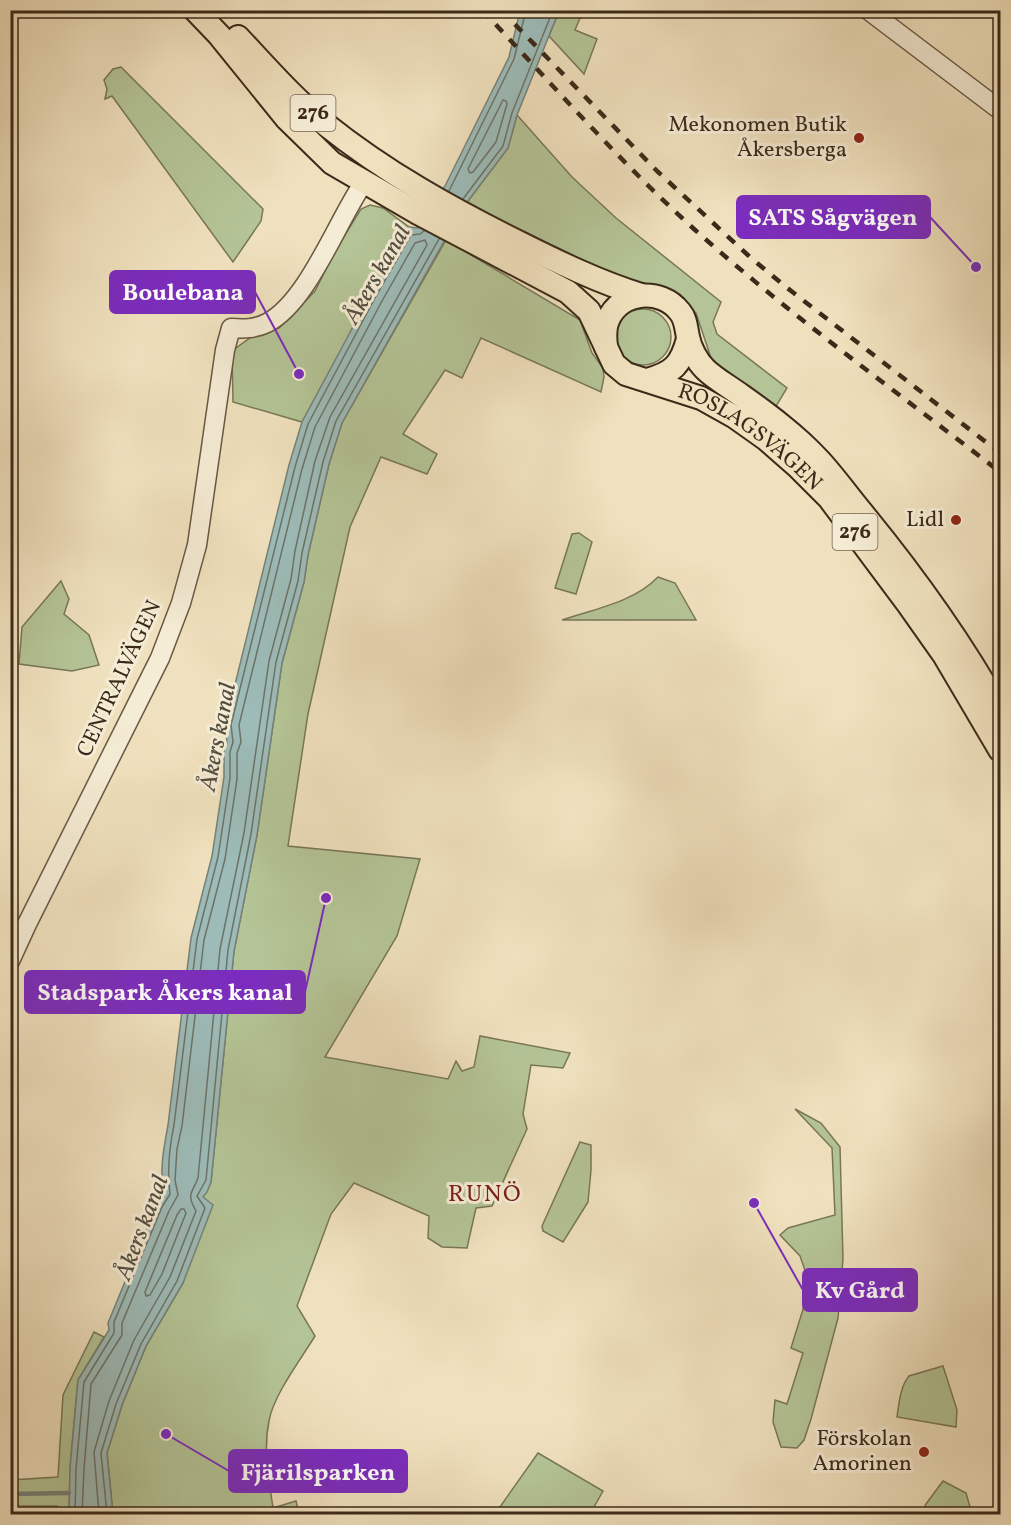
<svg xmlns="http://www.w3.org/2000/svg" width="1011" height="1525" font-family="Vollkorn,serif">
<rect width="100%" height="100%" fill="#f0e1be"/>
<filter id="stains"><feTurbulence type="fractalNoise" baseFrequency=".00333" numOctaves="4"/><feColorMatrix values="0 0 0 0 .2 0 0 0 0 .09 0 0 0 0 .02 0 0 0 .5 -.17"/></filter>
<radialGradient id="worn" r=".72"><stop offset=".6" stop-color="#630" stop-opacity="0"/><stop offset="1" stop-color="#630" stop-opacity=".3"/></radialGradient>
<g fill="#b4c496" stroke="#787758" stroke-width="1.5">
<path d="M559,11H583L575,30L597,39L584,74L549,36Z"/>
<path d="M121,67L263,209L261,221L233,262L112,96L105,99L107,89L104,80L113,69Z"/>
<path d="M517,115L572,177L616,218L721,302L713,322L717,334L787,388L775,408L713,364L696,313L662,286L621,281L465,205L508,148Z"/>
<path d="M370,205L383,208L409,227L302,422L233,402L232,351L254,335L279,328L315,291L335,251L361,209Z"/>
<path d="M446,240L580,320L592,353L603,368L604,377L601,392L481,338L462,378L445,370L403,434L437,454L427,474L381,457L350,527L308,714L288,846L420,859L397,936L325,1057L448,1079L456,1061L462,1071L474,1067L480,1036L570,1053L563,1068L531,1065L523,1114L527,1129L492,1206L476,1208L467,1248L442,1247L428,1238L429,1216L354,1183L331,1214L297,1306L315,1336C301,1359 273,1396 269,1421C263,1450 269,1480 273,1508L296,1501L299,1514H113L107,1453L122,1405L146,1346L183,1283L203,1197L211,1182L234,951L257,835L282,663L304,582L308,555L329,464L342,423Z"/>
<circle cx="643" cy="337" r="28"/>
<path d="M579,533L592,542L576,594L555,588L572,534Z"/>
<path d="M658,577L675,583L696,620H562C595,609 634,602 658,577Z"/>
<path d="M61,581L69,599L64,614L89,635L99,665L72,671L19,664L22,627Z"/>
<path d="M795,1109L821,1123L840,1147L843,1259L838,1318L811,1419L804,1440L797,1448L781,1447L773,1422L775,1400L787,1404L803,1353L791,1348L809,1290L807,1276L800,1256L780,1235L788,1228L835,1215L832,1148Z"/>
<path d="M580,1142L591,1145V1170L588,1202L563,1242L543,1231L542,1226Z"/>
<path d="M94,1332L104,1337L78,1380L70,1468L69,1514H57V1506H11V1480L58,1477L63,1395Z"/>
<path d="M943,1366L957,1410L956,1427L897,1417C899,1404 900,1387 909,1376Z"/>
<path d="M538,1453L603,1491L590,1514H495Z"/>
<path d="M943,1481L966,1493L972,1514H921L926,1504Z"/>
</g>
<path fill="#9dbcb9" stroke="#768279" stroke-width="1.5" d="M520,11H559L517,115L508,148L465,205L434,259L342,423L329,464L308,555L304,582L282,663L257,835L234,951L211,1182L207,1192L203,1197L213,1205L183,1283L146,1346L122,1405L107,1453L113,1514H69L70,1468L78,1380L109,1330L108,1323L157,1204L164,1193C159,1171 164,1147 168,1125L191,938L212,856L224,777V750L227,742L225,725L289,465L302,422L370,295L409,227L418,228L445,186L509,57Z"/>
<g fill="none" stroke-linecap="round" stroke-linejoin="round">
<g stroke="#6c7369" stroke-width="1.5">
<path d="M503,100L506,101L507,104L496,142L473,172L470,173L468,169Z"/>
<path d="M449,191L514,59L526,10"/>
<path d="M463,199L503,146L512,113L553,10"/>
<path d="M181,1209H184L186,1213L162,1274L150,1295L146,1296L145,1292L177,1215Z"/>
<path d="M75,1514L76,1469L84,1382L114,1333V1322L162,1207L170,1194C167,1171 169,1149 174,1125L197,939L218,857L230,778V752L233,742L231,725L295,467L308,424L375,298L411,235L420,234L424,231"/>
<path d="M82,1514L84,1469L91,1384L122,1335V1323L169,1211L178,1195L175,1180L177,1149L182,1126L204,940L225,859L237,779V753L241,742L239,725L302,469L315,427L382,301L415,243L425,240L427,245L330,417L315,461L295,551L291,579L269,661L244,833L220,949L198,1178C192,1194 186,1193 196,1211L170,1277L134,1340L109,1401L94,1452L99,1514"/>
<path d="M107,1514L101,1453L116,1404L141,1344L177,1281L205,1208L197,1196L206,1180L228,950L251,834L276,662L298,581L302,553L323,462L336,421L439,239"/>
</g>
<path stroke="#768279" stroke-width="4.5" d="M10,1494L69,1493"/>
<g stroke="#685842" stroke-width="21">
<g id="tertiary">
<path d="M868,10L1000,110"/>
<path d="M10,961L27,924L160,658L181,603L197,545L225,350L231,328C244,329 255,329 267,323C308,302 337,221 364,182"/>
</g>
</g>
<g stroke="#3b2a19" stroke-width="26">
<g id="primary">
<path id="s1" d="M195,10L219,35L287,119L332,163L418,213L568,292L589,311L614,364L626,374L701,398L735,417L766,439L798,467L829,498L908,604L944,655L1000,750"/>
<path d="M238,37C266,67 293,98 325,124C385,172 451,209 520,243C560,263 599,282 641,295"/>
<path d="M606,347C605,338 604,329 608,320C620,291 661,287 680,312C686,319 686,328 688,337C690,348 697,361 705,369C715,379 730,387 742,396C769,415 796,435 819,460C833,475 846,493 859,509C911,572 960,640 1000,711"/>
<path d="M647,380C673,373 681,365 688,339"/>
</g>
</g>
<use href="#tertiary" stroke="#f5ecd5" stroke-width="18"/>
<use href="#primary" stroke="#f0e1be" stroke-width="22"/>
<g stroke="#3b2a19" stroke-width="4.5" stroke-dasharray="10 10" stroke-linecap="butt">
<path d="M482,10C552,84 619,161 694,229C791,316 897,392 1000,472"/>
<path d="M501,10L657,171L751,258L786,287L1000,453"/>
</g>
</g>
<g fill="#8f2418" stroke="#f5ecd5" stroke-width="2">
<circle cx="859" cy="138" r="6"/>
<circle cx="956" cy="520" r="6"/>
<circle cx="924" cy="1452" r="6"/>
</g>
<g text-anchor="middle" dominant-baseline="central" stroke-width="6" stroke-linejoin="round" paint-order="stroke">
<g fill="#f5ecd5" stroke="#736451" stroke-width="1.5">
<rect x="290.5" y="95" width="45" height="36" rx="4.5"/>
<rect x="832.5" y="514" width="45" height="36" rx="4.5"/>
</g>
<g font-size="21" font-weight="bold" fill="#3b2a19">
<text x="313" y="113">276</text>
<text x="855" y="532">276</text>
</g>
<g font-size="22" fill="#3b2a19" stroke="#f5ecd5" text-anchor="end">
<text x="847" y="125">Mekonomen Butik<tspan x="847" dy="25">Åkersberga</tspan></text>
<text x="944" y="520">Lidl</text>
<text x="912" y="1439">Förskolan<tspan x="912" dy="25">Amorinen</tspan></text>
</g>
<g font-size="22" fill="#3b2a19" stroke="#f5ecd5">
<text stroke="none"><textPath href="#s1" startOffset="718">ROSLAGSVÄGEN</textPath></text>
<text transform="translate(120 679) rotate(-65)">CENTRALVÄGEN</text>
</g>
<g font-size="24" font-style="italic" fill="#544e41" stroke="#f5ecd5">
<text transform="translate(378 275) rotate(-60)">Åkers kanal</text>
<text transform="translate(219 737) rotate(-79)">Åkers kanal</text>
<text transform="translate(143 1228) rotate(-69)">Åkers kanal</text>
</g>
<g font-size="24" letter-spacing="1.5" fill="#7a1f14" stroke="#f5ecd5">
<text x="485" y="1195">RUNÖ</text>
</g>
</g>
<path fill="none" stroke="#7b2cbf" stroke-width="2" d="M976 267L930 217M299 374L255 292M326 898L305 992M754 1203L803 1290M166 1434L229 1471"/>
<g fill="#7b2cbf" stroke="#f5ecd5" stroke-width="2">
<circle cx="976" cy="267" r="6"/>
<circle cx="299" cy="374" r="6"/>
<circle cx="326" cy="898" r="6"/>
<circle cx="754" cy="1203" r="6"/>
<circle cx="166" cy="1434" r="6"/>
</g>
<g fill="#7b2cbf" stroke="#7b2cbf" stroke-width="2">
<rect x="737" y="196" width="193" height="42" rx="6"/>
<rect x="110" y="271" width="145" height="42" rx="6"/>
<rect x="25" y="971" width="280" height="42" rx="6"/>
<rect x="803" y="1269" width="114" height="42" rx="6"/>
<rect x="229" y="1450" width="178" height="42" rx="6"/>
</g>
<g font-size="24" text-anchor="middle" font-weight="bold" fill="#fff">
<text x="833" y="225">SATS Sågvägen</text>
<text x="183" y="300">Boulebana</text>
<text x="165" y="1000">Stadspark Åkers kanal</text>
<text x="860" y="1298">Kv Gård</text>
<text x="318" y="1480">Fjärilsparken</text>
</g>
<rect width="1011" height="1525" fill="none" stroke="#f0e1be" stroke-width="36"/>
<rect x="12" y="12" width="987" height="1501" fill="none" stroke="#3b2a19" stroke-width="3"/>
<rect x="18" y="18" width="975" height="1489" fill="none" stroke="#3b2a19" stroke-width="1.5"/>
<rect width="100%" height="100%" filter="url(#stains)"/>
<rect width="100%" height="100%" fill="url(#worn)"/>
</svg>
